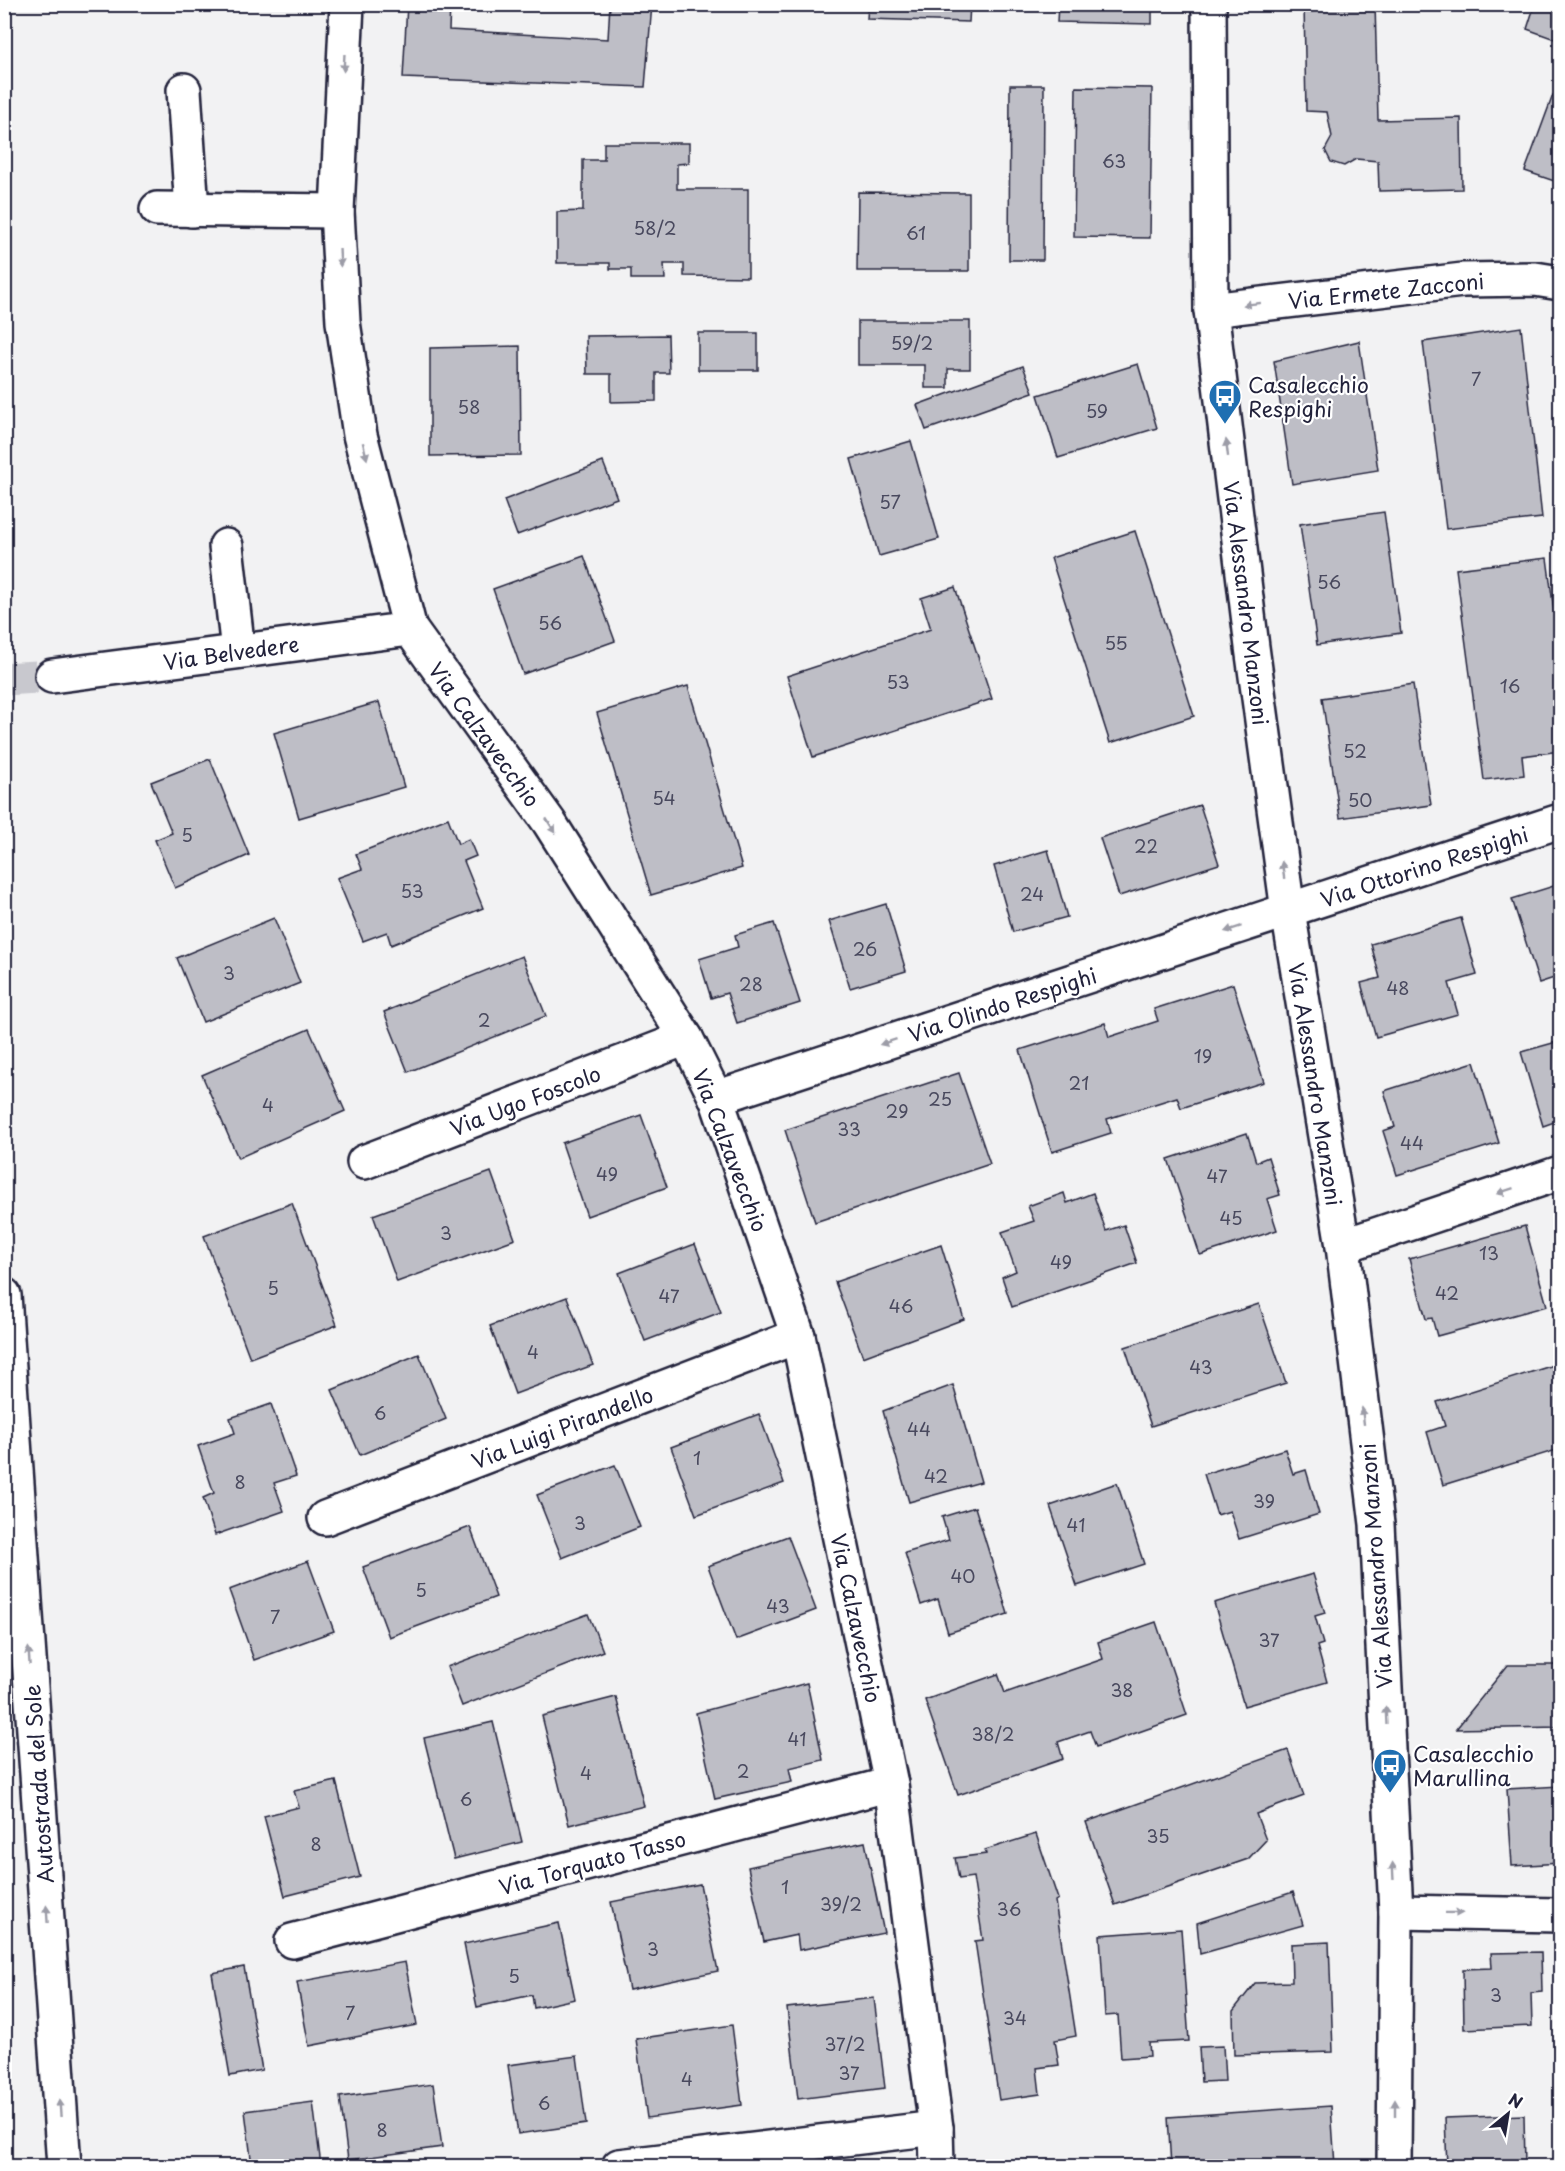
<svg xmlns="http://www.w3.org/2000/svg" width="1565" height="2171" font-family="'Playpen Sans',sans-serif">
<rect width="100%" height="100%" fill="#f2f2f3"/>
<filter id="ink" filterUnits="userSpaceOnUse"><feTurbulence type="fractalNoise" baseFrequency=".0167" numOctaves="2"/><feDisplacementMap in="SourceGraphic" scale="12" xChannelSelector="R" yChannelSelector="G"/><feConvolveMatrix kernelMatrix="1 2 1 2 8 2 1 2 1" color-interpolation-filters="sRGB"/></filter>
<g filter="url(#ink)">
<g fill="#bebec6" stroke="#22223b" stroke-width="1.5">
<path d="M407,4H450L449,30L608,39L610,4H652L645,87L403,78Z"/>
<path d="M868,4H970L969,22L867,19Z"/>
<path d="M1058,4H1152V24L1057,22Z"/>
<path d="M1304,4H1375L1378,120L1461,118L1462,189L1379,191L1378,161L1356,159L1344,166L1331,162L1325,150L1332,137L1327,112L1306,111Z"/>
<path d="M1535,4H1560V41L1527,29Z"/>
<path d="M1010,85H1044L1043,260H1009Z"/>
<path d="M1076,87L1152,88L1150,238L1074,237Z"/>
<path d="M1553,95L1560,98V183L1525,171Z"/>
<path d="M604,143H689V163L677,164V189H748V277L684,276V264H664L665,279H631V269H610V263H557V212L583,211V160H604Z"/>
<path d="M858,192L969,193V271H857Z"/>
<path d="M858,321H970V369H948V388H925V365H858Z"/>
<path d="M1521,327L1542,518L1446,529L1423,342Z"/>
<rect x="698" y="333" width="60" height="37"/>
<path d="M668,335L669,373H656V401L611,402V374H587L586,336Z"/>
<path d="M1359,341L1378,470L1292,484L1274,361Z"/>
<path d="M520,346L521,455L430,456V348Z"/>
<path d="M1138,364L1157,428L1058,458L1038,395Z"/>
<path d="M1023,366L1033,392L926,430L917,405Z"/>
<path d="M911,441L939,539L879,556L851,459Z"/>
<path d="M603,462L617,498L517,535L504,500Z"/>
<path d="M1384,512L1401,633L1317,645L1300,524Z"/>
<path d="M1135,531L1194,716L1110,743L1051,558Z"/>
<path d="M584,556L615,641L523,674L493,589Z"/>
<path d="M1547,558L1560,657V751L1522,756L1524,775L1484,780L1456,569Z"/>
<path d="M955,587L992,699L813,757L787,676L931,629L921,598Z"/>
<path d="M1413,684L1431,805L1340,818L1322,698Z"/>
<path d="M688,686L742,868L651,895L597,713Z"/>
<path d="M379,702L404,787L299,818L274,733Z"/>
<path d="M210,759L249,855L175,888L155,840L172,833L151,782Z"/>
<path d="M1200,805L1219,864L1119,896L1100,838Z"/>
<path d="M448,818L458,844L469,839L476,856L464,861L483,908L391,945L387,932L363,941L337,878L362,869L356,854Z"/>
<path d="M1048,850L1067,917L1013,932L994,866Z"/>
<path d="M1560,884V976L1539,983L1512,899Z"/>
<path d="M886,904L906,971L850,988L829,921Z"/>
<path d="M274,918L300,983L203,1022L177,958Z"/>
<path d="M1461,918L1477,975L1449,983L1458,1014L1376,1037L1361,983L1380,978L1371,944Z"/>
<path d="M774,923L800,1003L737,1023L727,993L711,998L699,959L738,947L735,935Z"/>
<path d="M522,956L546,1016L408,1072L384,1012Z"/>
<path d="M1233,984L1264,1082L1181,1108L1177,1097L1107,1119L1111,1133L1052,1152L1020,1050L1105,1023L1109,1037L1158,1021L1154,1009Z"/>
<path d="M309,1029L345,1111L238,1158L202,1075Z"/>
<path d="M1560,1041V1120L1543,1126L1521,1052Z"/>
<path d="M1474,1062L1499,1143L1397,1175L1383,1131L1395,1127L1384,1091Z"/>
<path d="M959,1073L990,1164L815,1222L785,1130Z"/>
<path d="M641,1115L667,1187L587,1216L562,1143Z"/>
<path d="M1247,1133L1256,1162L1268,1157L1280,1195L1267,1199L1277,1230L1200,1255L1168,1159Z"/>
<path d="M491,1172L515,1239L397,1282L373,1215Z"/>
<path d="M1064,1193L1067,1203L1093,1193L1106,1231L1124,1225L1137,1263L1012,1307L1002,1277L1016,1271L1002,1232L1034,1221L1028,1206Z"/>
<path d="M292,1203L337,1325L250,1358L204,1236Z"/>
<path d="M1525,1226L1547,1306L1437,1336L1432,1318L1426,1319L1409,1259Z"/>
<path d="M695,1244L721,1312L645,1341L619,1273Z"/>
<path d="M941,1245L964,1319L863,1357L835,1282Z"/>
<path d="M567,1297L593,1365L515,1394L490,1326Z"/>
<path d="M1259,1304L1286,1383L1151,1426L1125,1347Z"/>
<path d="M419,1354L446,1419L360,1455L332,1390Z"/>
<path d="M1560,1363V1449L1443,1485L1427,1432L1445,1426L1437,1402Z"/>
<path d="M953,1385L981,1482L909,1502L883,1411Z"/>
<path d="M271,1404L296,1476L274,1483L284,1511L215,1535L203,1498L214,1493L198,1446L235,1433L230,1418Z"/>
<path d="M759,1414L784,1483L696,1515L671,1447Z"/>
<path d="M1285,1449L1293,1474L1306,1470L1319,1514L1239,1539L1230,1511L1217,1515L1204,1474Z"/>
<path d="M615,1465L640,1527L562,1558L537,1495Z"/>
<path d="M1117,1483L1144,1564L1077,1586L1050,1506Z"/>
<path d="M975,1507L1008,1614L948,1633L938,1599L921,1605L905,1553L949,1540L942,1517Z"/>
<path d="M470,1527L496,1597L389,1637L363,1567Z"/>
<path d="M788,1536L816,1610L736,1640L708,1566Z"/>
<path d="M308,1561L334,1631L254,1660L229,1590Z"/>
<path d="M1313,1574L1325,1613L1315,1616L1323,1644L1317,1646L1327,1682L1244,1706L1214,1603Z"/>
<path d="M588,1614L603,1651L462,1706L447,1667Z"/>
<path d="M1156,1622L1187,1715L1096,1747L1090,1731L1058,1742L1063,1759L958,1795L925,1700L998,1674L1005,1693L1103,1659L1098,1642Z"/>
<path d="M1508,1665H1560V1727L1456,1729Z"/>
<path d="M807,1683L823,1760L789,1768L792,1782L715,1799L696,1713Z"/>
<path d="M616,1697L644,1806L569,1825L542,1716Z"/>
<path d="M493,1722L522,1842L454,1859L424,1738Z"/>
<path d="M1288,1750L1304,1796L1256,1814L1266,1840L1248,1859L1115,1905L1086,1822Z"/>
<path d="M336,1781L360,1877L285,1896L264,1816L299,1807L294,1791Z"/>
<path d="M1560,1786V1863L1512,1866L1507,1789Z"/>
<path d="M1036,1834L1058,1899L1055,1901L1076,2036L1055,2040L1059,2065L1037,2068L1040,2094L999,2100L975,1941L983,1940L973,1877L959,1879L955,1858L986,1854L985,1850Z"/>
<path d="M865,1842L884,1933L799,1950L797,1935L764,1942L748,1867Z"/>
<path d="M700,1884L718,1971L629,1990L611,1902Z"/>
<path d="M1293,1892L1303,1925L1200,1954L1197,1923Z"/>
<path d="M559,1923L575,1999L534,2008L532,1995L477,2007L464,1944Z"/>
<path d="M1181,1929L1189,2041L1149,2043L1150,2056L1121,2058L1118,2015L1105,2016L1100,1935Z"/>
<path d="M1329,1942L1333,2052L1234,2055L1233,2011L1255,1983L1292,1982L1291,1944Z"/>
<path d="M1541,1952L1542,1992L1531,1993L1532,2026L1464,2029L1463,1969L1492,1968L1491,1953Z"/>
<path d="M405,1962L417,2025L309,2046L297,1982Z"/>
<path d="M244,1967L262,2070L230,2076L212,1973Z"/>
<path d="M874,1998L885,2088L798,2099L787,2008Z"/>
<path d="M732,2025L742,2105L647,2118L636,2039Z"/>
<path d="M1223,2046L1225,2081L1201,2082L1199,2047Z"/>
<path d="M577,2056L586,2124L518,2134L508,2065Z"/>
<path d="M433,2084L442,2147L348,2160L340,2097Z"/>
<path d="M313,2102L321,2166H252L245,2111Z"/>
<path d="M1331,2106L1335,2166H1171L1168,2117Z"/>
<path d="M1524,2115L1525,2166H1447L1445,2118Z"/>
</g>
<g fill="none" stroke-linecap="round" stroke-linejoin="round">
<path stroke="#c8c8ce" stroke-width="33" stroke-dasharray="33 16" stroke-linecap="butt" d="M4,679L52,676"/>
<g stroke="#22223b" stroke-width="38">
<g id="minor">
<path d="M347,4L337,211L343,322L360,435L410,629L549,822L686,1038L716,1098L798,1336L891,1784L936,2128L937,2166"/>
<path d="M1209,4L1211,310L1252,647L1288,911L1343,1246L1377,1524L1396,1912L1394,2166"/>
<path d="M184,90L192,210"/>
<path d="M157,209L337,211"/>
<path d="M1211,310L1463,280L1535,279L1560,283"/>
<path d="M226,546L238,651"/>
<path d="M52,676L410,629"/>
<path d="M716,1098L1560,821"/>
<path d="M364,1162L686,1038"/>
<path d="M1343,1246L1560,1173"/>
<path d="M325,1518L798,1336"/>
<path d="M1396,1912L1560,1915"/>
<path d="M292,1941L891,1784"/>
<path d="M619,2166L936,2128"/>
</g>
</g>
<g stroke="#22223b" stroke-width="38">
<path id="motorway" d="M4,1295L64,2166"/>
</g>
<use href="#minor" stroke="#fff" stroke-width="33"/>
<use href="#motorway" stroke="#fff" stroke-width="33"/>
</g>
<defs><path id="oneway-solid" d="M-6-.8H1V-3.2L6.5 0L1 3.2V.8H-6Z" transform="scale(1.5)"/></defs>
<g fill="#9c9ca7">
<use href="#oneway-solid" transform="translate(344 63) rotate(93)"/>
<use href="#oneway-solid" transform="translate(340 258) rotate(87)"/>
<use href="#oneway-solid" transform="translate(1252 304) rotate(173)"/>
<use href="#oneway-solid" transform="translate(1227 448) rotate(-97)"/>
<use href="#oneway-solid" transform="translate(365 451) rotate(76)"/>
<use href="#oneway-solid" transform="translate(551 826) rotate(57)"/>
<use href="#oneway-solid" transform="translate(1283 870) rotate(-98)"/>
<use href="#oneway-solid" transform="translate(1233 929) rotate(162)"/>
<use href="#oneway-solid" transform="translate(888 1042) rotate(162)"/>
<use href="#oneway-solid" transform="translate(1505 1191) rotate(161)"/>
<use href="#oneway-solid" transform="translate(1363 1416) rotate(-97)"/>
<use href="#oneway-solid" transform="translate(29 1656) rotate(-94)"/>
<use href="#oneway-solid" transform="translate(1386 1715) rotate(-93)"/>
<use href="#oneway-solid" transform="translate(1393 1871) rotate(-93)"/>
<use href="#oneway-solid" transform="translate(1454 1913) rotate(1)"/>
<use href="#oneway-solid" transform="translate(47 1914) rotate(-94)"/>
<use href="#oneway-solid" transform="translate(60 2108) rotate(-94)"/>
<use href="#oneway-solid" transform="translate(1395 2108) rotate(-90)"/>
</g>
</g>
<defs>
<g id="bus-pin" transform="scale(1.725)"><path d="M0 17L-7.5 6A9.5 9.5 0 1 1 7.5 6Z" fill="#1f6fb2" stroke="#fff"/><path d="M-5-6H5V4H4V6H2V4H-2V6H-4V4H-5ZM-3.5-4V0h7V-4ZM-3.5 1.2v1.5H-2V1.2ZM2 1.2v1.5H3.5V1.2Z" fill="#fff"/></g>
</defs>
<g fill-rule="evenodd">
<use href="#bus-pin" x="1225" y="396"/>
<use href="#bus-pin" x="1390" y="1765"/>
</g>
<g text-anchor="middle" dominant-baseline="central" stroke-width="4.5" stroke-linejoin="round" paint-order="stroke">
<g font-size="18" fill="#49495e">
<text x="1114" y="160">63</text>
<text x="655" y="227">58/2</text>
<text x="916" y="232">61</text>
<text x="912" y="342">59/2</text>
<text x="1476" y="378">7</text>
<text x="469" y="406">58</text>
<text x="1097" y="410">59</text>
<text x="890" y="501">57</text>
<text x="1329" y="581">56</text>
<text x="550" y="622">56</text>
<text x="1116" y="642">55</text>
<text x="898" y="681">53</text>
<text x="1510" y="685">16</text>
<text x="1355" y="750">52</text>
<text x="664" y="797">54</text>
<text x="1360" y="799">50</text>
<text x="187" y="834">5</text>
<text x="1146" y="845">22</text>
<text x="412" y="890">53</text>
<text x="1032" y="893">24</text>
<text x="865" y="948">26</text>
<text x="229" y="972">3</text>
<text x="751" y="983">28</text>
<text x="1398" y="987">48</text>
<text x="484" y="1019">2</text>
<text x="1203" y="1055">19</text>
<text x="1079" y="1082">21</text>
<text x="940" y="1098">25</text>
<text x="268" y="1104">4</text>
<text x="897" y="1110">29</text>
<text x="849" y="1128">33</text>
<text x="1412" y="1142">44</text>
<text x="607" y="1173">49</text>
<text x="1217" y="1175">47</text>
<text x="1231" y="1217">45</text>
<text x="446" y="1232">3</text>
<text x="1489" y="1252">13</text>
<text x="1061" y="1261">49</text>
<text x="273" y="1287">5</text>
<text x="1447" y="1292">42</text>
<text x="669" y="1295">47</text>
<text x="901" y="1305">46</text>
<text x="533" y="1351">4</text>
<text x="1201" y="1366">43</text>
<text x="380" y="1412">6</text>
<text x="919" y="1428">44</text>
<text x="697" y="1457">1</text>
<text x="936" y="1475">42</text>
<text x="240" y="1481">8</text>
<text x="1264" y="1500">39</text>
<text x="580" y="1522">3</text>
<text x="1076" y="1524">41</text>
<text x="963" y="1575">40</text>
<text x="421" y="1589">5</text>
<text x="778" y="1605">43</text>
<text x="275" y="1616">7</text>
<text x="1269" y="1639">37</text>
<text x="1122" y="1689">38</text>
<text x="993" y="1733">38/2</text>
<text x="797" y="1738">41</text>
<text x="743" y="1770">2</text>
<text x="586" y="1772">4</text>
<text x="466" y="1798">6</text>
<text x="1158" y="1835">35</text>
<text x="316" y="1843">8</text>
<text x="785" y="1886">1</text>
<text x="841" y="1903">39/2</text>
<text x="1009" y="1908">36</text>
<text x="653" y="1948">3</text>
<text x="514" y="1975">5</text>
<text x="1496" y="1994">3</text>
<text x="350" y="2012">7</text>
<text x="1015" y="2017">34</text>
<text x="845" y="2043">37/2</text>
<text x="849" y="2072">37</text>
<text x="687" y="2078">4</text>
<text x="544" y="2102">6</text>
<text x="382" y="2129">8</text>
</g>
<g font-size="21" fill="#22223b" stroke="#fff">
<text transform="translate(1386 290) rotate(-6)">Via Ermete Zacconi</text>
<text transform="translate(1247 603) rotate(83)">Via Alessandro Manzoni</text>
<text transform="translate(231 652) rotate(-8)">Via Belvedere</text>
<text transform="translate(485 734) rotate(54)">Via Calzavecchio</text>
<text transform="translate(1424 866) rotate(-18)">Via Ottorino Respighi</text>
<text transform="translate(1002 1004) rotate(-18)">Via Olindo Respighi</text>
<text transform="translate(1316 1084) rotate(81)">Via Alessandro Manzoni</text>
<text transform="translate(525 1100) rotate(-21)">Via Ugo Foscolo</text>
<text transform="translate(731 1150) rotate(69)">Via Calzavecchio</text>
<text transform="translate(562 1427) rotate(-21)">Via Luigi Pirandello</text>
<text transform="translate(1375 1566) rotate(-94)">Via Alessandro Manzoni</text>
<text transform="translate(857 1618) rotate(78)">Via Calzavecchio</text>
<text transform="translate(38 1784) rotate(-94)">Autostrada del Sole</text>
<text transform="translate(592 1862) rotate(-15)">Via Torquato Tasso</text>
</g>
<g font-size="21" fill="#22223b" stroke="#fff" text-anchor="start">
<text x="1248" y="384">Casalecchio<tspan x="1248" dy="24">Respighi</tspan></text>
<text x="1413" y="1753">Casalecchio<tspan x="1413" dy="24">Marullina</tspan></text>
</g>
</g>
<rect width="1565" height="2171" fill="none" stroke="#fff" stroke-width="24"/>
<rect x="12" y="12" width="1541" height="2147" fill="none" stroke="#22223b" stroke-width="2" filter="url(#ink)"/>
<g transform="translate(1508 2114) rotate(30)" stroke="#ffffff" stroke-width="4.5" paint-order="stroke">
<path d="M0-4.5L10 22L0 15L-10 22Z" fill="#22223b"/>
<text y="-9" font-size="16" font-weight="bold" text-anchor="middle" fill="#22223b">N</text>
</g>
</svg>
